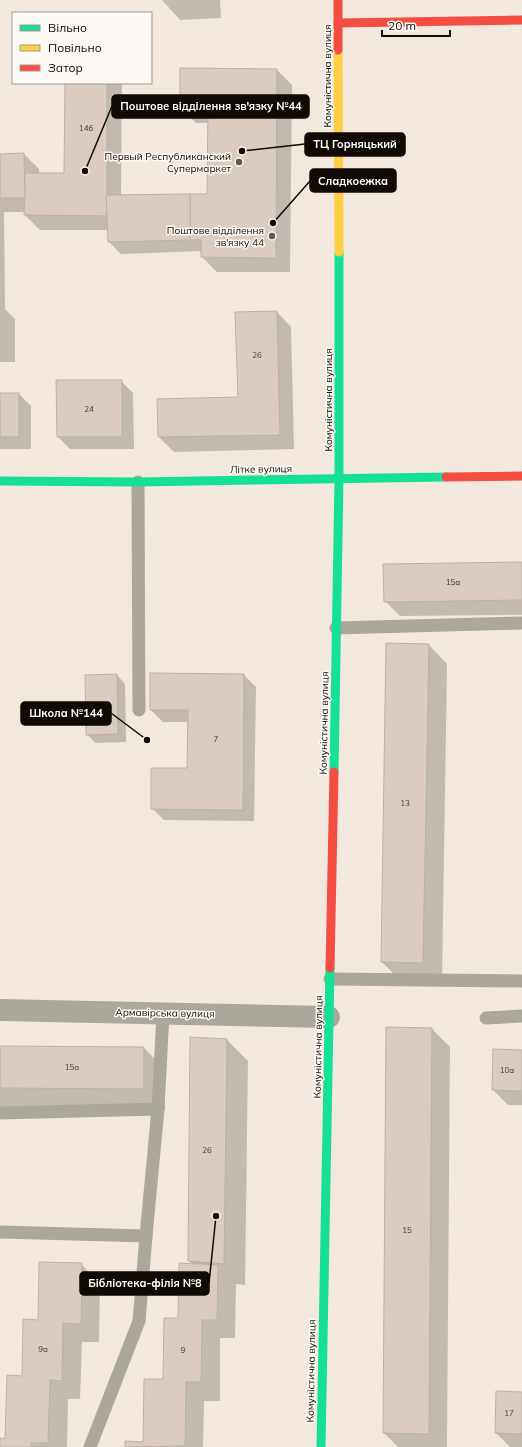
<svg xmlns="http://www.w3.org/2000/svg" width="522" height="1447" font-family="Mulish,sans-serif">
<rect width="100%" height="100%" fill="#f3e8de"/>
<g fill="#0003">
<path d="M162,0H220L221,18L180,20Z"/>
<path d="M277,70L292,85L290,272H217L202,257V251L121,254L109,242L108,230H40L25,215V212H4L5,309L15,319V362H0V155L24,154L39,169V174H65L66,83H122L121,196L208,195V123H196L181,108Z"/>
<path d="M277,312L291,327L294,449L174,452L159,437L239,398Z"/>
<path d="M121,381L133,393L134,449H70L58,437Z"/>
<path d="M0,394H19L31,406V449H0Z"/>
<path d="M522,563V615L400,616L385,601Z"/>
<path d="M429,645L447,664L442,981L400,980L382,962Z"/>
<path d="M117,675L125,684L126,742L95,743L87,734Z"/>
<path d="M244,675L256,687L254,821L164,820L152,808L188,769L189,722H163L151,710Z"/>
<path d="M432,1029L450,1047L447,1447H398L384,1433Z"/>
<path d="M227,1040L248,1061L245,1285L236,1284L235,1338H220V1401H204L203,1447H126V1442L144,1443L164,1380L179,1319L192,1264L189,1261Z"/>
<path d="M0,1047L144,1048L165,1069V1110L0,1108Z"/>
<path d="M522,1051V1105H508L493,1090Z"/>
<path d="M81,1264L100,1283L99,1342H82L80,1399H68L67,1447H0V1439L6,1440L39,1321Z"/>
<path d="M522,1393V1447H510L496,1433Z"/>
</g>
<g fill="#daccc0" stroke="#b9b1a9">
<path d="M180,68L277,69L276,258L201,257V240H190V194H207L208,109L180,108Z"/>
<path d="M65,83H107V216L24,215L25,173H64Z"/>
<path d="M24,153L25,198H0V154Z"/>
<path d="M190,194V240L108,242L106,195Z"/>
<path d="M277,311L280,435L158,437L157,399L238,397L235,312Z"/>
<path d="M56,380H122V437H57Z"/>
<rect x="0" y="393" width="19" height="44"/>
<path d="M522,562V600L384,602L383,564Z"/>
<path d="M386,643L429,644L423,963L381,962Z"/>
<path d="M150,673L244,674L243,810L151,809V768H187L188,710H150Z"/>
<path d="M117,674L118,734L86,735L85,675Z"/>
<path d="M386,1027L432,1028L429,1434L383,1433Z"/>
<path d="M190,1037L227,1039L224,1264L188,1261Z"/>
<path d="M0,1046L144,1047V1089L0,1088Z"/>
<path d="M493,1049L522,1050V1091L492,1090Z"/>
<path d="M39,1262L82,1263L81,1324L63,1323L62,1381L50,1380L48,1443H31V1447H0V1438L5,1439L7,1375L22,1376L23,1319L38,1320Z"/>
<path d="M179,1263L218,1265L217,1320H202L201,1382H186L185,1446L125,1447V1441L143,1442L144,1379H163L164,1318H178Z"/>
<path d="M496,1391L522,1392V1434L495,1433Z"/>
</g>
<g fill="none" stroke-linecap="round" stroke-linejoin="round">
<g stroke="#aca79d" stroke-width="13">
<path d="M138,482L139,710"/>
<path d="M336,628L522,623"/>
<path d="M330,979L522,981"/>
<path d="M486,1018L522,1016"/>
<path d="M0,1113L158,1109L163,1013"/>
<path d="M0,1232L146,1236L158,1109"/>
<path d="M90,1447L139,1321L146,1236"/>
</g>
<path stroke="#aca79d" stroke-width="22" d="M0,1010L329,1017"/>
<g stroke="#16e098" stroke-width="9">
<path d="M0,481L138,482L446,477"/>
<path d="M334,772L339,478V252"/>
<path d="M321,1447L330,968"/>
</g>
<path stroke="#ffcf43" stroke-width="9" d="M338,50L339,252"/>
<g stroke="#f24e42" stroke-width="9">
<path d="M338,0V50"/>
<path d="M338,23L522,20"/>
<path d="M446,477L522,476"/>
<path d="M330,968L334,772"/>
</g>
</g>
<g fill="#5f5851" stroke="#fcf8f4" stroke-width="1.5">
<circle cx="239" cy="162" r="4"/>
<circle cx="272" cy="236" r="4"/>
</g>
<g text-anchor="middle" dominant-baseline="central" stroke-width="3" stroke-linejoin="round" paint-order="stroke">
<g font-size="8" fill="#423a34">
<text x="86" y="128">14б</text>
<text x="257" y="355">26</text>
<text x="89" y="409">24</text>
<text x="453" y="582">15а</text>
<text x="216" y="739">7</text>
<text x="405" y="803">13</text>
<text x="72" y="1067">15а</text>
<text x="507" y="1070">10а</text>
<text x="207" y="1150">26</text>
<text x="407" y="1230">15</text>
<text x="43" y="1349">9а</text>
<text x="183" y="1350">9</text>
<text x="509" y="1413">17</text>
</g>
<g font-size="10" fill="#100a05" stroke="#fcf8f4">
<text transform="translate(327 76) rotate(-90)">Комуністична вулиця</text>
<text transform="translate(328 400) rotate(-90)">Комуністична вулиця</text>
<text transform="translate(261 469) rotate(-1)">Літке вулиця</text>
<text transform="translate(324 723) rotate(-89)">Комуністична вулиця</text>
<text transform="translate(165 1013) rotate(1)">Армавірська вулиця</text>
<text transform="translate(318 1047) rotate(-89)">Комуністична вулиця</text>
<text transform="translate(311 1371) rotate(-89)">Комуністична вулиця</text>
</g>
<g font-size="10" fill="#100a05" stroke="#fcf8f4" text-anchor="end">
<text x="231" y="156">Первый Республиканский<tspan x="231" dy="12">Супермаркет</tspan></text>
<text x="264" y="230">Поштове відділення<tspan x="264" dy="12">зв'язку 44</tspan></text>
</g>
</g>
<path fill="none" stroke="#100a05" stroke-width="1.5" d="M85 171L112 106M242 151L305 144M273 223L310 181M147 740L111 713M216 1216L209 1283"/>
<g fill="#100a05" stroke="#fcf8f4" stroke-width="1.5">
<circle cx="85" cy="171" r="4"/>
<circle cx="242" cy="151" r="4"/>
<circle cx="273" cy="223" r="4"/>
<circle cx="147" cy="740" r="4"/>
<circle cx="216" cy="1216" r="4"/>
</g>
<g fill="#100a05" stroke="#100a05" stroke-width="1.5">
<rect x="112" y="95" width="197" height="23" rx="4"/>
<rect x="305" y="133" width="100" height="23" rx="4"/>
<rect x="310" y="169" width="86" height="23" rx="4"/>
<rect x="21" y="702" width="90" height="23" rx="4"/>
<rect x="80" y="1272" width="129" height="23" rx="4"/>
</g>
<g font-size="11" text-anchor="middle" font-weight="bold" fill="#fff">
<text x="211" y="110">Поштове відділення зв'язку №44</text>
<text x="355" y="148">ТЦ Горняцький</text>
<text x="353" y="185">Сладкоежка</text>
<text x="66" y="717">Школа №144</text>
<text x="145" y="1287">Бібліотека-філія №8</text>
</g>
<rect x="12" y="12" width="140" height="72" fill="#fcf8f4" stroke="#9e9994"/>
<rect x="20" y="25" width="20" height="6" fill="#16e098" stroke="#9e9994"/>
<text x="48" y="32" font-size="12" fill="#100a05">Вільно</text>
<rect x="20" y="45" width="20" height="6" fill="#ffcf43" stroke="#9e9994"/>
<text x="48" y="52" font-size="12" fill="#100a05">Повільно</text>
<rect x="20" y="65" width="20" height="6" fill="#f24e42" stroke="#9e9994"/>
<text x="48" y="72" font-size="12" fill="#100a05">Затор</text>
<path d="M382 30v6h68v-6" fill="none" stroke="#100a05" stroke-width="2"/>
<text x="388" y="30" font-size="12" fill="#100a05" stroke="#fcf8f4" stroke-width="3" paint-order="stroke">20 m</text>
</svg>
